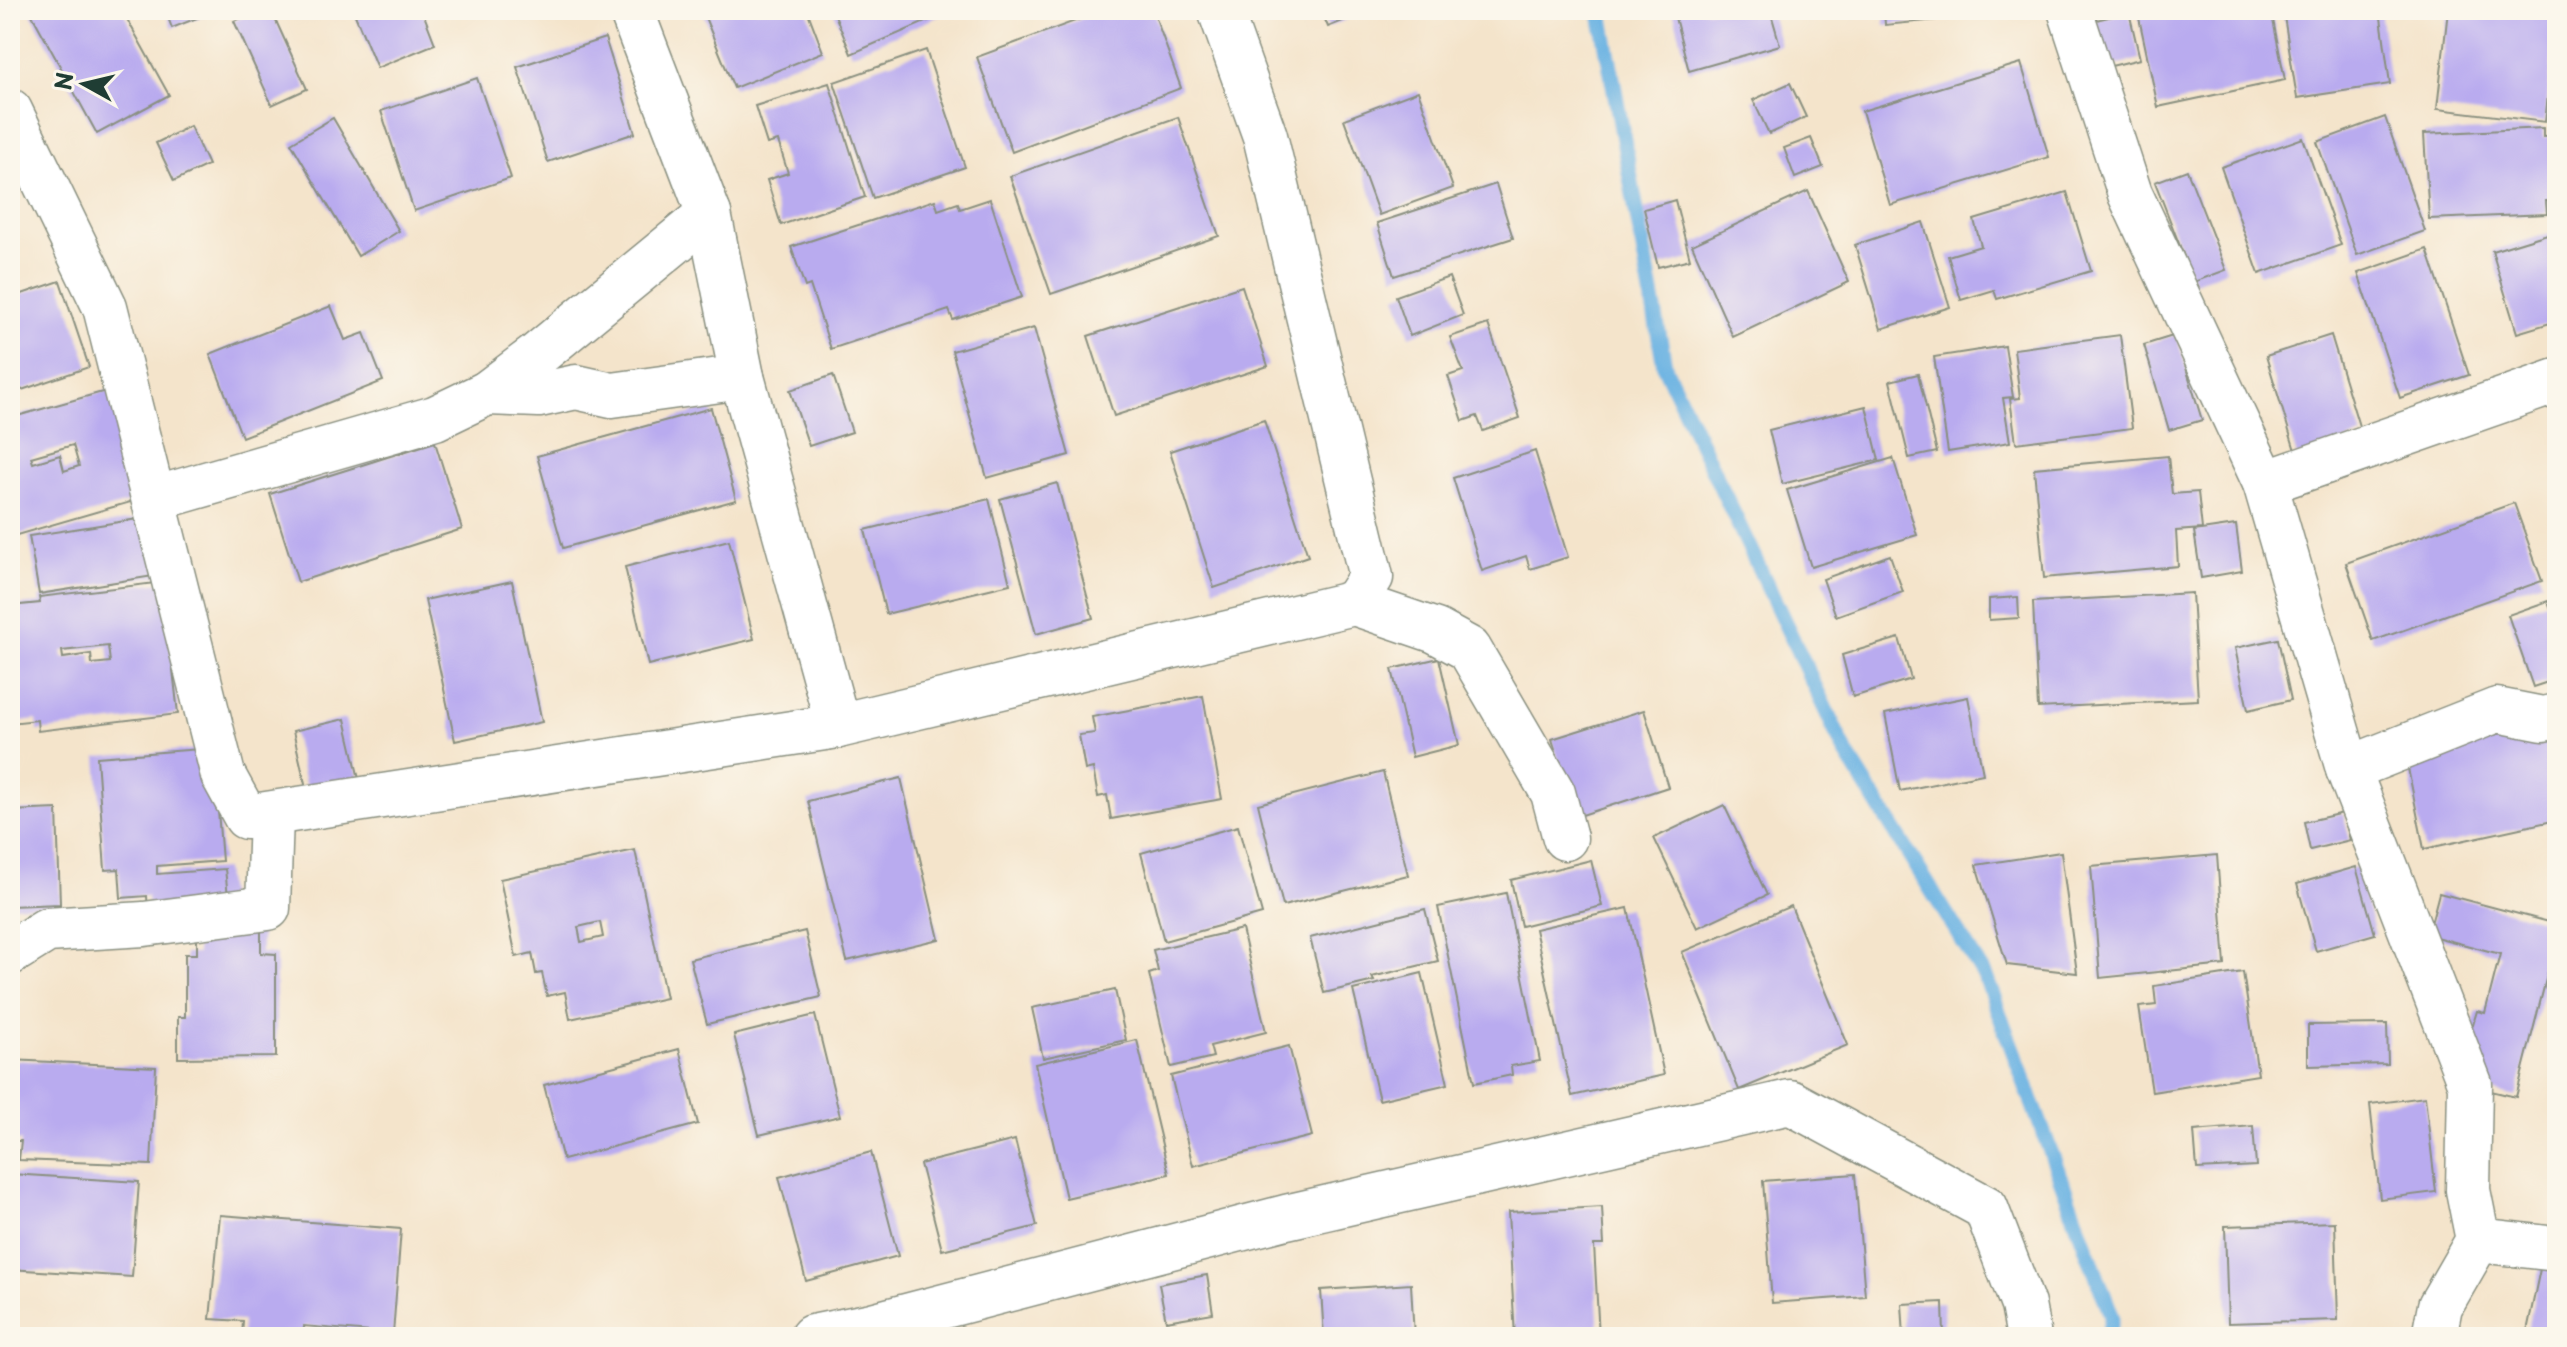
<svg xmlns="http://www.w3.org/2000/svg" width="2567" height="1347" font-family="'Playpen Sans',sans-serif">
<rect width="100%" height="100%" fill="#fbf7ec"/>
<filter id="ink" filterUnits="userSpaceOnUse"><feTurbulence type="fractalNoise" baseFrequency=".0125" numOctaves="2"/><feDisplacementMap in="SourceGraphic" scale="16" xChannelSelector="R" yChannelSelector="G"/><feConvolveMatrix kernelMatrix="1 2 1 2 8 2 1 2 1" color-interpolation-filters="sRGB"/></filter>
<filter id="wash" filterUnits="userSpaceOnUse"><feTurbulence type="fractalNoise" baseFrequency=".006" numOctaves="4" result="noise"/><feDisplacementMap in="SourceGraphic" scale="32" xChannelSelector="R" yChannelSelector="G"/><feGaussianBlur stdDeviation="1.8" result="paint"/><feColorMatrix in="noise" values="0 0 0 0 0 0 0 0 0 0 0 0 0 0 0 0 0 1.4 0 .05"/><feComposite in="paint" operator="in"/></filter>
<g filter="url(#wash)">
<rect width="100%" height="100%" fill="#f4e4cb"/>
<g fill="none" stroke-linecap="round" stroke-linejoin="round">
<path stroke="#6bb2e2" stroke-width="16" d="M1600,10L1665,368L1845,751L1986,978L2112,1317L2108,1337"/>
</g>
<g id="blocks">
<g fill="#b9abef" fill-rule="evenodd">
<path d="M36,10H122L169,95L97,134L31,13Z"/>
<path d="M165,10H217L172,28Z"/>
<path d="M260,10H271L307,89L272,105L234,21Z"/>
<path d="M368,10H422L435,44L377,68L355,15Z"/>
<path d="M702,10H807L823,52L734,88Z"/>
<path d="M833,10H943L944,14L851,54Z"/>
<path d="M1105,10H1153L1181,88L1012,152L977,57Z"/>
<path d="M1321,10H1370L1328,27Z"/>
<path d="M1673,10H1770L1780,45L1689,71Z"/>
<path d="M1884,10H1977L1978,16L1885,25Z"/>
<path d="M2152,10H2271L2285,80L2158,107L2138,13Z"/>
<path d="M2283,10H2380L2390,84L2297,98Z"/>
<path d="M2448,10H2534L2557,13L2545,122L2437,109Z"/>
<path d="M2129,12L2140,59L2103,68L2092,21Z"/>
<path d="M605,38L635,133L548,162L517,67Z"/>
<path d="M926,50L965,167L873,198L834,82Z"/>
<path d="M2555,61H2557V121L2548,120Z"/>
<path d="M2021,63L2049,157L1890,205L1862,111Z"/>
<path d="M477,78L511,178L414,211L381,111Z"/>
<path d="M829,83L865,197L781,225L767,180L788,173L778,141L767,144L755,106Z"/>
<path d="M1790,83L1806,117L1769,134L1753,100Z"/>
<path d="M1418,91L1453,188L1379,215L1344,119Z"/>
<path d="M1178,117L1219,236L1051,294L1010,176Z"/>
<path d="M2385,117L2425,231L2357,255L2317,142Z"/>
<path d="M333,118L399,231L358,256L291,143Z"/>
<path d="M190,126L208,165L174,181L156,143Z"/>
<path d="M2543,128V137L2557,136V201H2546L2547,214L2429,219L2424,134Z"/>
<path d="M1811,138L1823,167L1795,178L1784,148Z"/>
<path d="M2303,138L2341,245L2259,274L2221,167Z"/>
<path d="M2187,170L2226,270L2194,282L2155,182Z"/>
<path d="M1496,184L1513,238L1394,276L1377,223Z"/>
<path d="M1808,191L1849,282L1733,337L1692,245Z"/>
<path d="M2067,192L2091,271L1997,299L1994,290L1961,300L1948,256L1981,246L1974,220Z"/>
<path d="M990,199L1022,297L953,320L949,310L831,349L810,285L805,287L791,247L935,200L938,210L958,203L960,209Z"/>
<path d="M1675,200L1690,259L1658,267L1644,209Z"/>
<path d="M1923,222L1950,307L1881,329L1855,245Z"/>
<path d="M2557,231V321L2517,333L2492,251Z"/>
<path d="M2427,249L2469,375L2400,398L2358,273Z"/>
<path d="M1449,277L1463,315L1410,336L1396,296Z"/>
<path d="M60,281L89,367L10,394V298Z"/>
<path d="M1242,286L1268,366L1114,416L1088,336Z"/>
<path d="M331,306L345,340L364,333L383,381L242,437L210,354Z"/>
<path d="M1488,324L1520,418L1483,431L1477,416L1463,421L1448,376L1463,371L1450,337Z"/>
<path d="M1034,328L1069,455L987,478L952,351Z"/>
<path d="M2120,335L2132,428L2016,443L2010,399L2020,398L2014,349Z"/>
<path d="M2176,335L2202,420L2169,430L2144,345Z"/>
<path d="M2331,335L2362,436L2297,457L2266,356Z"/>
<path d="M2005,346L2013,397L2003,398L2010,442L1948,452L1934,357Z"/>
<path d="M1918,374L1937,452L1909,458L1890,381Z"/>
<path d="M833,375L852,432L809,446L790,390Z"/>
<path d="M113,389L144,498L10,537V418ZM73,445L79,466L64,471L60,455L33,463L31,457Z"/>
<path d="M1866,406L1879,460L1782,484L1769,430Z"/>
<path d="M711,408L736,500L563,548L537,456Z"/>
<path d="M1264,420L1308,556L1214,588L1170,451Z"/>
<path d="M435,442L462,529L298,582L270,494Z"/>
<path d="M1535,451L1568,557L1530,569L1526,556L1482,571L1453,478Z"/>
<path d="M2168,456L2172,494L2198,492L2202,529L2176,531L2178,566L2044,578L2034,468Z"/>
<path d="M1893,458L1917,535L1811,567L1787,490Z"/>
<path d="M1057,483L1093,618L1036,634L1000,499Z"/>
<path d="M989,499L1010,584L886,614L865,530Z"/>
<path d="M2514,503L2542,581L2373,641L2346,563Z"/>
<path d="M151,517L160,575L39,594L29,536Z"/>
<path d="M2236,525L2242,571L2201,578L2194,531Z"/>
<path d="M729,540L754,639L648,665L625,567Z"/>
<path d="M1890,555L1903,592L1836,616L1823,579Z"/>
<path d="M512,581L542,722L455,741L425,600Z"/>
<path d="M163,582L178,714L38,731L37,720L10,723V606L40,603L39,597ZM108,646L110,662L92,664L91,654L63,658L62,651Z"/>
<path d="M2192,593L2198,700L2038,708L2033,602Z"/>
<path d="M2018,597L2019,618L1989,620V599Z"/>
<path d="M2548,601L2557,626V679L2533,687L2508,615Z"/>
<path d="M1899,638L1911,679L1853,697L1842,655Z"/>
<path d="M2278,639L2291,700L2248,710L2235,648Z"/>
<path d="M1439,658L1459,745L1412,757L1392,669Z"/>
<path d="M1203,696L1222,799L1111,819L1107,795L1098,797L1093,768L1085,770L1079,735L1095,733L1092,717Z"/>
<path d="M1968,697L1983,774L1900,791L1885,714Z"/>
<path d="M1644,710L1668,787L1576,817L1552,739Z"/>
<path d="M345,719L359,779L307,792L293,731Z"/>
<path d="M2557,722V820L2424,849L2405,753Z"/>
<path d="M213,748L222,861L157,866V874L225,869L229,905L148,912L147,896L121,898L119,869L105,870L97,757Z"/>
<path d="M1383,772L1408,875L1283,906L1258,804Z"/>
<path d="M901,778L939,939L847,961L808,801Z"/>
<path d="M1724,805L1767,895L1697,928L1654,838Z"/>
<path d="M57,809L60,904L10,906V811Z"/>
<path d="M2343,813L2350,840L2310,850L2304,822Z"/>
<path d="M1238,826L1262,914L1164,941L1141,853Z"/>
<path d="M635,850L666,998L570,1019L565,992L547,996L542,973L536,974L532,953L516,957L500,879ZM600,922L603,937L581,942L578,927Z"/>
<path d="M2061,852L2077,973L2007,965L1976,865Z"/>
<path d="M2217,855L2225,965L2100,978L2091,866Z"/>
<path d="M1591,860L1602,906L1521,926L1511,880Z"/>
<path d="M2356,867L2375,934L2316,951L2297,884Z"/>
<path d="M1506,893L1540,1061L1511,1066L1512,1075L1474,1083L1438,907Z"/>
<path d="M2439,893L2557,924V936L2516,1097L2474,1087L2470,1070L2477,1040L2469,1037L2477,1011L2485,1013L2500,954L2428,935Z"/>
<path d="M1791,906L1848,1045L1739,1090L1682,952Z"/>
<path d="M1628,908L1664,1075L1572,1096L1535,929Z"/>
<path d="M1425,909L1438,961L1372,977L1374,981L1324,993L1310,938Z"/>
<path d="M197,928H261V953L276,954V1057L178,1058V1017H185V954H197Z"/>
<path d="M1242,929L1266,1032L1210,1046L1213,1057L1171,1067L1149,974L1158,971L1153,950Z"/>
<path d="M805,931L821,997L707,1024L690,959Z"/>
<path d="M2243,972L2258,1075L2152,1092L2139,1007L2156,1005L2154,986Z"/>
<path d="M1422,973L1448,1084L1379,1100L1353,990Z"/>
<path d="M1115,990L1126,1040L1043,1058L1032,1008Z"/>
<path d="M815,1015L840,1116L759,1135L734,1035Z"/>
<path d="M2387,1024L2388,1064L2308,1066V1025Z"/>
<path d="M1137,1040L1169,1174L1066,1198L1035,1064Z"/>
<path d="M1289,1046L1312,1136L1193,1166L1171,1076Z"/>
<path d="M679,1049L698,1124L563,1160L544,1085Z"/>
<path d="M10,1060L156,1067L151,1165L19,1160L21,1141H10Z"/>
<path d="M2425,1097L2436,1192L2380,1199L2370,1104Z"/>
<path d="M2253,1126L2256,1166L2197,1169L2194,1131Z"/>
<path d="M1015,1140L1037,1226L942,1250L920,1164Z"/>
<path d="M871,1152L898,1256L806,1281L779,1177Z"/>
<path d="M10,1174L139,1182L132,1277L10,1269Z"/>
<path d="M1855,1174L1865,1296L1772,1303L1763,1181Z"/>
<path d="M1602,1207L1604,1245H1594L1599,1337H1515L1508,1212Z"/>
<path d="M220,1215L401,1229L393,1334L304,1326L303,1337H242L243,1321L210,1319Z"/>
<path d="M2335,1222L2338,1320L2228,1323L2225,1226Z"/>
<path d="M2544,1250L2557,1253V1337H2537L2538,1333L2527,1331Z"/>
<path d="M1207,1275L1213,1313L1166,1321L1159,1284Z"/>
<path d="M1411,1284L1414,1337H1324L1321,1290Z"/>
<path d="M1943,1302L1944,1337H1904L1902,1304Z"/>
</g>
</g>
</g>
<g filter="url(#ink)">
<use href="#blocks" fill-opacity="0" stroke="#8a9080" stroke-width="2"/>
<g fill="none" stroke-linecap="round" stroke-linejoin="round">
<g stroke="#8a9080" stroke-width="47">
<g id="minor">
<path d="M631,10L709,214L742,377L838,726"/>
<path d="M1220,10L1265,136L1371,577L1354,603"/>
<path d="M2070,10L2130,194L2265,483L2348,769L2470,1084L2468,1190L2478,1240L2440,1306L2434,1337"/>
<path d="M10,111L105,307L223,775L246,817L838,726L1354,603L1436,631L1469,649L1553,793L1565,838"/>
<path d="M487,393L539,395L576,387L612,395L742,377"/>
<path d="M2265,483L2557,381"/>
<path d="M154,499L435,418L487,393L536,356L709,214"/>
<path d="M2348,769L2497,710L2543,719L2557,716"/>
<path d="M10,953L47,930L144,924L268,908L271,815"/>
<path d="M2478,1240L2557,1249"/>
<path d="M812,1337L872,1325L1286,1217L1790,1102L1986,1208L2023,1305L2029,1337"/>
</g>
</g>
<use href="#minor" stroke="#fff" stroke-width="44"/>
</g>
</g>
<rect width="2567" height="1347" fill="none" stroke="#fbf7ec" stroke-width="40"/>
<g transform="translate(84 84) rotate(278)" stroke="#fbf7ec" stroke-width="6" paint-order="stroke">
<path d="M0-6L14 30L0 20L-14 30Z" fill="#1f3d34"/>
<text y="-12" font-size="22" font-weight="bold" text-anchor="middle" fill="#1f3d34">N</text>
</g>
</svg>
